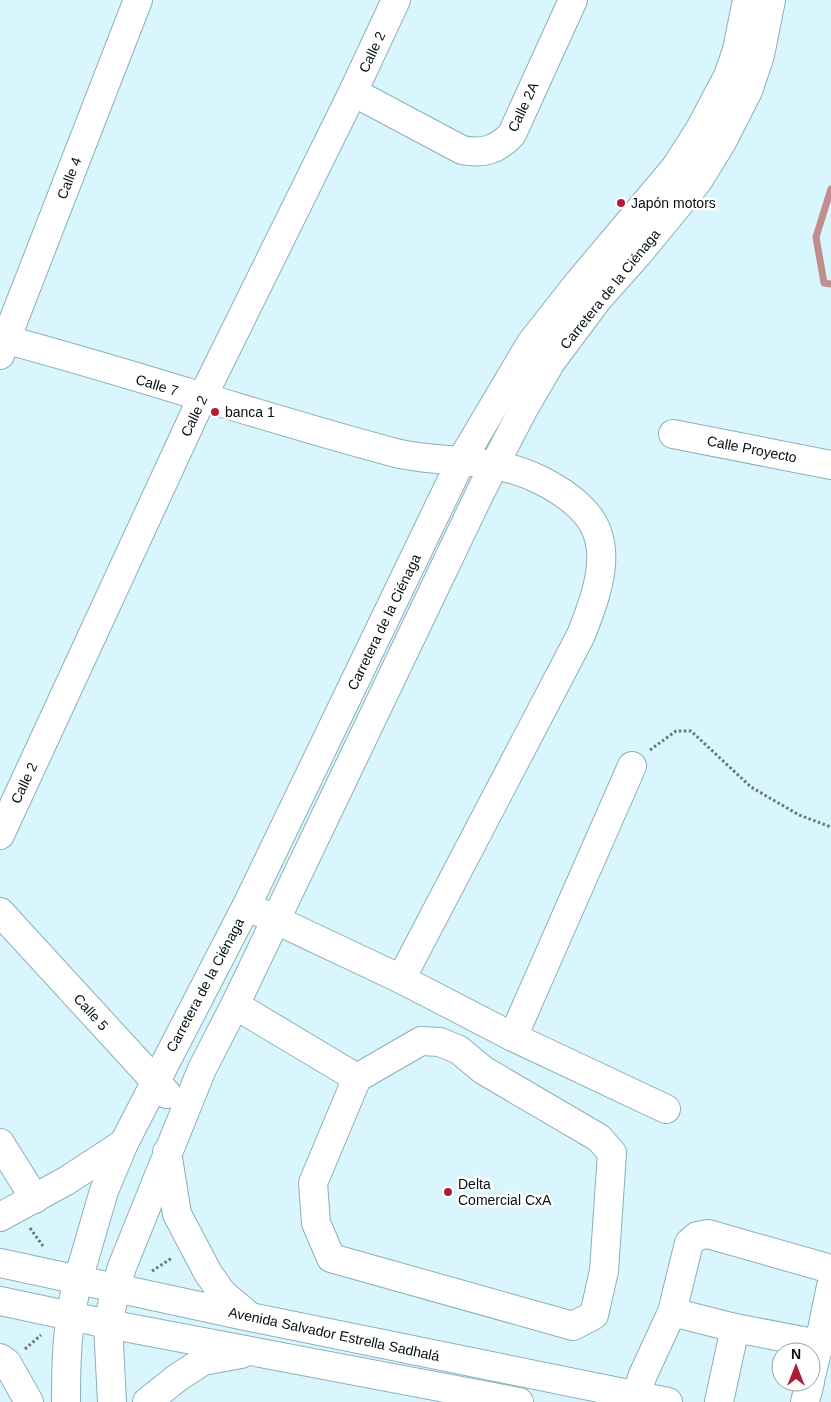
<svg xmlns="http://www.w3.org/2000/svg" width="831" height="1402" font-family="Helvetica,sans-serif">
<rect width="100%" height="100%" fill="#d9f5fe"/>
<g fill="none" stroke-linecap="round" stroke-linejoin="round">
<path stroke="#c18d8e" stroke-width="7" d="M831,189L816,237L824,283L831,284"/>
<g stroke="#8dafb9" stroke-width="30">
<g id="minor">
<path d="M353,92L462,150C483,154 498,150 512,134L573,0"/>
<path d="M0,338C133,373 263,418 396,453C428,461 462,459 494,465C524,470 559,486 581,508C618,543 596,596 581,635L401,979"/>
<path d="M0,355L138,0"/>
<path d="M673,434L831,465"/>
<path d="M0,835L202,398L353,92L396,0"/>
<path d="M0,912L167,1094"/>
<path d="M259,912L401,979L513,1037L666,1109"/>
<path d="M235,1005L357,1078"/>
<path d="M513,1037L632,766"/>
<path d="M421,1041L440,1042L459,1050L483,1070L599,1138L612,1153L604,1271L594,1315L573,1326L331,1258L316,1223L313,1183L357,1078Z"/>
<path d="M0,1143L35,1199"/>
<path d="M78,1280L104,1191L124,1143L247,905L461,461L531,343L579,282L675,168L700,129L728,76L737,50L747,0"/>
<path d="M116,1287L122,1267L202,1069L235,1005L481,491L523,410L551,362L598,299L638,254L698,181L722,142L748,91L760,55L771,0"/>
<path d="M672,1312L735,1328L819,1344L811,1376"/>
<path d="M819,1344L831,1286"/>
<path d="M637,1396L642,1377L672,1312L689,1243L697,1236L708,1234L827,1268L831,1272"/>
<path d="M719,1402L735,1328"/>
<path d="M805,1402L810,1382"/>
</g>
</g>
<g stroke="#8dafb9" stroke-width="30">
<g id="major">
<path d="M66,1402C66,1358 67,1323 78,1280"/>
<path d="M112,1402L108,1324L116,1287"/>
</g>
</g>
<g stroke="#8dafb9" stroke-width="30">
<g id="highway">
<path d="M167,1152L177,1214L208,1273L222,1293L249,1316"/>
<path d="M0,1217L66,1181L124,1143"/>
<path d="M0,1263L250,1317L668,1402"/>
<path d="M0,1301L108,1324L519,1402"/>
<path d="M0,1358L7,1363L29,1402"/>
<path d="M147,1402L177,1378L203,1361L241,1354"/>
</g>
</g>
<g stroke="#64777d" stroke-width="3" stroke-dasharray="2.5 2.5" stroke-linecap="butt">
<path d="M650,750L676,731H691L751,787L799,815L831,827"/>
<path d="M30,1228L43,1246"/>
<path d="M152,1271L172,1258"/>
<path d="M25,1349L41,1335"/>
</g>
<use href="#minor" stroke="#fff" stroke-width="28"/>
<use href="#major" stroke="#fff" stroke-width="28"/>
<use href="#highway" stroke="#fff" stroke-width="28"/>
</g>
<g fill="#af1b38" stroke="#fff" stroke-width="2">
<circle cx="621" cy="203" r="5"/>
<circle cx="215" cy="412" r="5"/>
<circle cx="448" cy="1192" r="5"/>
</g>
<g text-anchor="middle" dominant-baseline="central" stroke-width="5" stroke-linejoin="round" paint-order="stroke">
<g font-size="14" fill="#040f12" stroke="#fff">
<text transform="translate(372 52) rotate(-65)">Calle 2</text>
<text transform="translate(523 107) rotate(-65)">Calle 2A</text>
<text transform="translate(69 178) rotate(-69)">Calle 4</text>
<text transform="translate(610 289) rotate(-51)">Carretera de la Ciénaga</text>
<text transform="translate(157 385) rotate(17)">Calle 7</text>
<text transform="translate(194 416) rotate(-65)">Calle 2</text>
<text transform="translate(752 449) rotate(11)">Calle Proyecto</text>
<text transform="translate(384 622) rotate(-64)">Carretera de la Ciénaga</text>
<text transform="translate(24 783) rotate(-65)">Calle 2</text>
<text transform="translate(205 985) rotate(-62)">Carretera de la Ciénaga</text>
<text transform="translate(91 1012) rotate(48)">Calle 5</text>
<text transform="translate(334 1334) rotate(12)">Avenida Salvador Estrella Sadhalá</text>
</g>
<g font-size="14" fill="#040f12" stroke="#fff" text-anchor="start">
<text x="631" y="203">Japón motors</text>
<text x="225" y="412">banca 1</text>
<text x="458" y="1184">Delta<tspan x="458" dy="16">Comercial CxA</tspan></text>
</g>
</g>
<g transform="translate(796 1367)"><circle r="24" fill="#ffffff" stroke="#9b9fa0"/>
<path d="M0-4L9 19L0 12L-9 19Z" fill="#af1b38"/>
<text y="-8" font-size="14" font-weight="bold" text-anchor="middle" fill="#040f12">N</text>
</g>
</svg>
